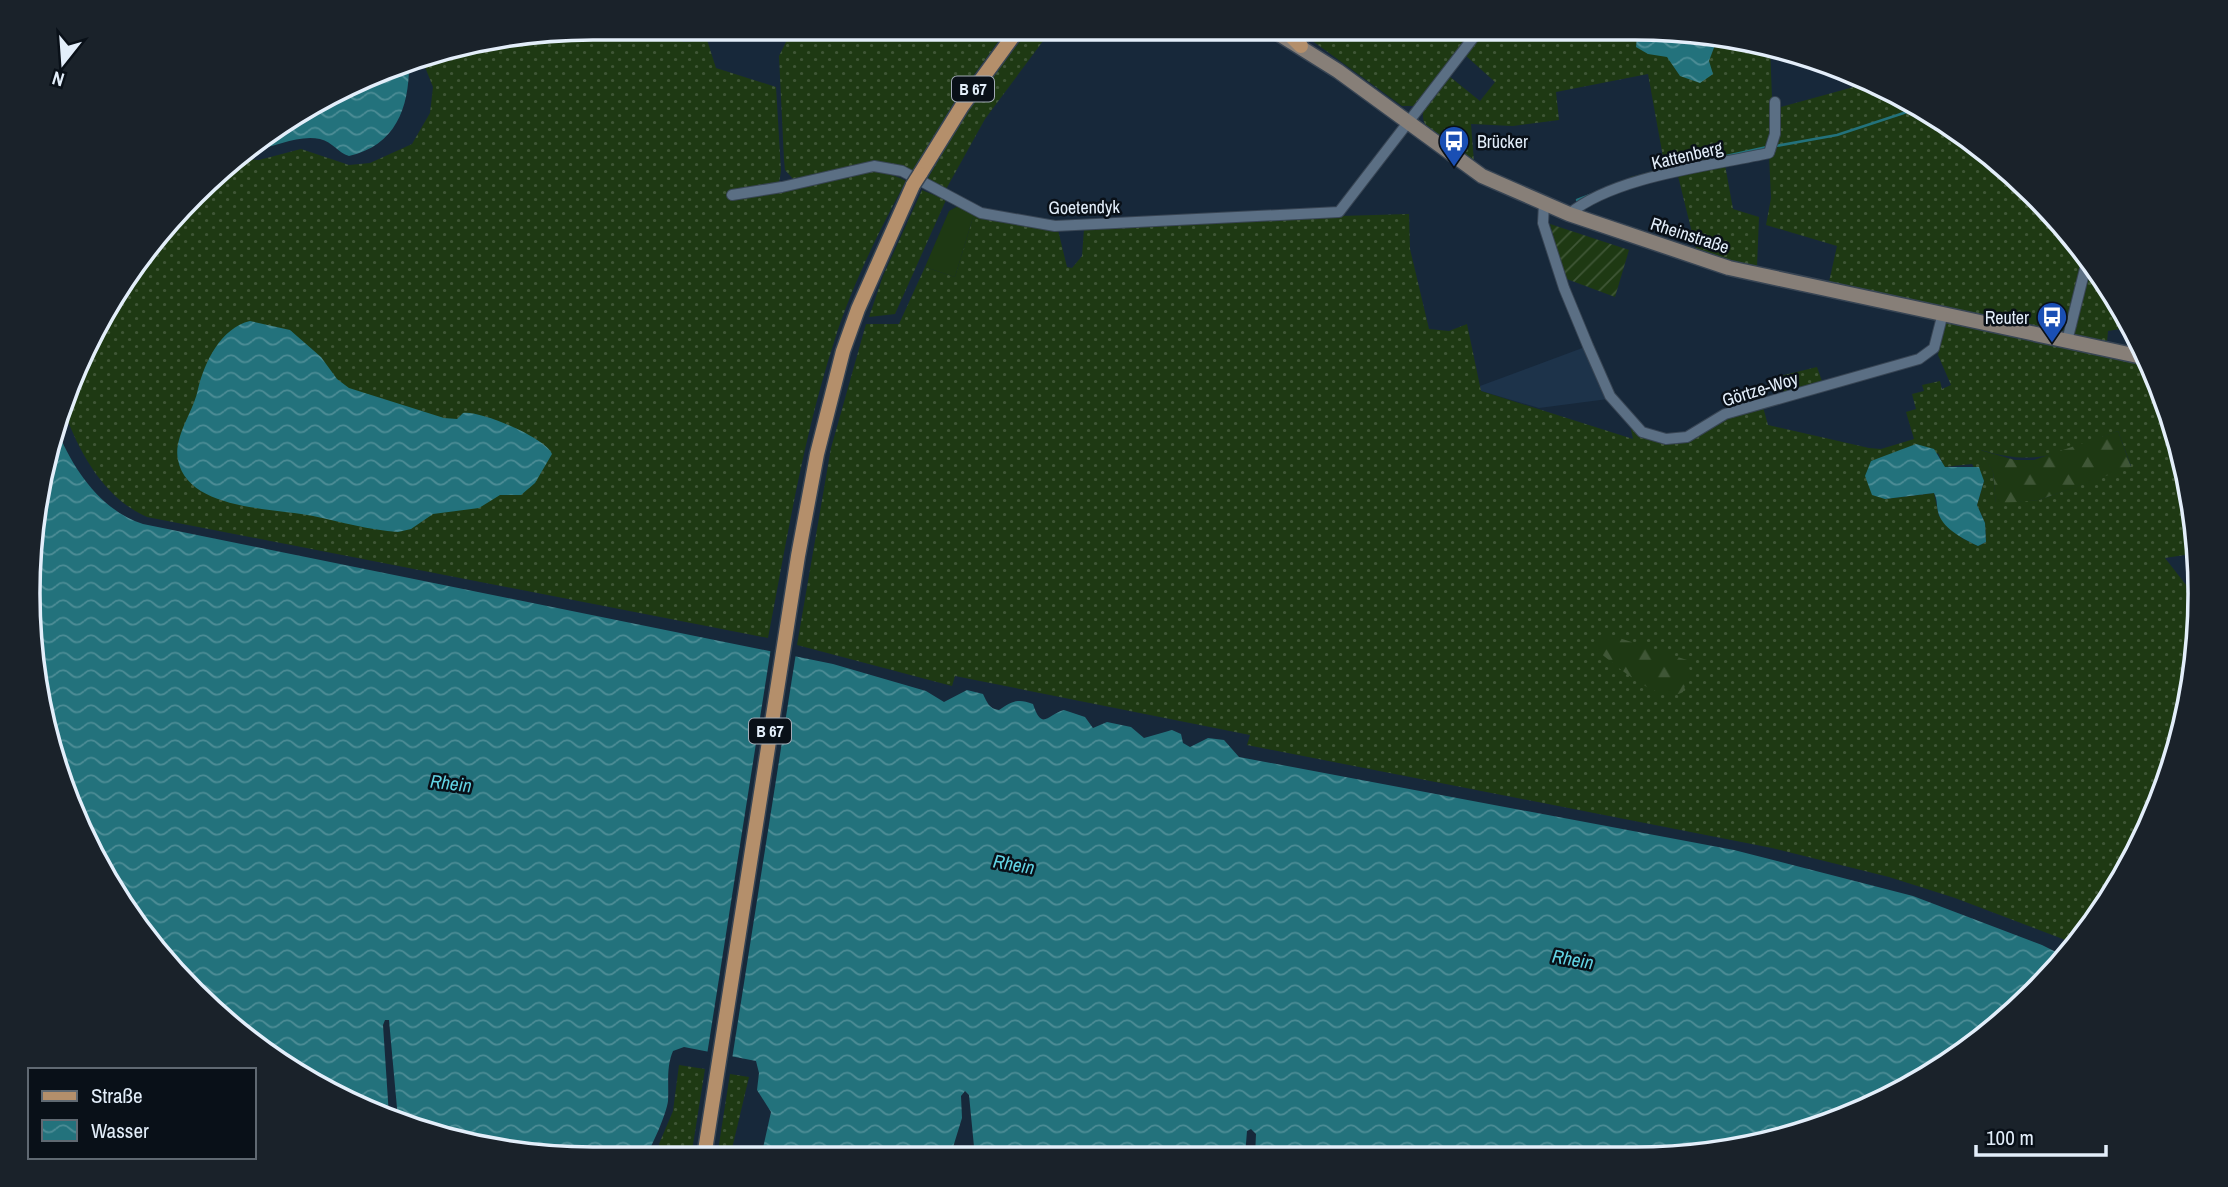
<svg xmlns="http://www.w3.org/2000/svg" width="2228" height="1187" font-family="'Archivo Narrow',sans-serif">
<defs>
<pattern id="grass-dots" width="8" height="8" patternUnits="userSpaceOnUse" patternTransform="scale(1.75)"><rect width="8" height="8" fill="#1e3913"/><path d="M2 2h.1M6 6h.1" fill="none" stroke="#3f5636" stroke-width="1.8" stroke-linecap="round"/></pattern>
<pattern id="forest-firs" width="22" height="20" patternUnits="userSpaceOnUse" patternTransform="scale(1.75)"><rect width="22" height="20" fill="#1e3913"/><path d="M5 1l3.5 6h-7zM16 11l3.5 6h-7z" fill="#3f5636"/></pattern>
<pattern id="garden-furrows" width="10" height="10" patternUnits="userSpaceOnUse" patternTransform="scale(1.75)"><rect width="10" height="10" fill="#1e3913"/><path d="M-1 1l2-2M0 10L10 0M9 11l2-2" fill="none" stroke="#3f5636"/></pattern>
<pattern id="water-waves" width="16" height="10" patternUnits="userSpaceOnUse" patternTransform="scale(1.75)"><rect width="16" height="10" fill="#23727c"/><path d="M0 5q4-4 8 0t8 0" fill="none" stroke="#4d8d96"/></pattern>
</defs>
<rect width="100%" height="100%" fill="#17283a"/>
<path fill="#1d334a" d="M1585,347L1608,399L1539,408L1481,391L1480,386Z"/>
<g fill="url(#grass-dots)" fill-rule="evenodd">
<path d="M594,28H681L683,42L707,40L716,68L776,87L781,171L779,183C821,177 867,160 906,181C878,233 852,285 834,342C803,438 787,539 768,638L147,517C104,498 80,454 64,411L123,280L236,159L259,160L301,149L349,165L370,163L412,144L430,113L433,87L421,57Z"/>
<path d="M793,28H1008L955,101L913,170L874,162L794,180L785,170L784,160L779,56Z"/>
<path d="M1030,28L1052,29L985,119L945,191L928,178L968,110Z"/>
<path d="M1296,29H1475L1416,106H1402Z"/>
<path d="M1485,29H1671L1770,46L1773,124L1767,149L1631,181L1630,177L1665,168L1648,74L1556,92L1559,120L1513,126L1471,124L1474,162L1425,124C1416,107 1438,89 1449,76L1480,101L1495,82L1465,55Z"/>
<path d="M1860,80L1917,104L2007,168L2083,249L2086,254L2067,328L2059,333L2024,322H1999L1829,282L1837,246L1766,225L1771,198L1769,155L1777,108L1861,85Z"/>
<path d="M1725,165L1733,209L1759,217L1757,267L1697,253L1678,176Z"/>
<path d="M922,190L946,200L895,314L869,317L883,276Z"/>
<path d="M974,214L1058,230L1067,267L1072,268L1082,256L1084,229L1233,219L1409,214L1410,249L1429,329L1449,331L1467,324L1481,391L1633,439L1630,425L1666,444L1685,443L1725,417L1763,407L1768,425L1869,448L1881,449L1914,439L1906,412L1916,409L1912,394L1924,391L1922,385L1940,381L1942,389L1951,385L1938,355L1943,329L1937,317L2007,331L2036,343L2083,348L2148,361L2181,447L2198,553L2165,558L2197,599L2195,667L2170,775L2124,876L2076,944L1955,898L1889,877L1772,848L1247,745L1250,735L955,676L952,686L797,645L831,448L866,324H899L925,267L955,277ZM2118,431L2131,466L2039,500L1996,503L1993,472L1981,450C2040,468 2063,451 2118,431ZM1938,453L1944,467L1972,464L1984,481L1977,505L1985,523L1986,542L1978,546L1962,538L1939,516L1934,493L1885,499Z"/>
<path d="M2090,260L2122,312L2118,316L2120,329L2108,331L2107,342L2076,336L2072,330Z"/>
<path d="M1817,367L1823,384L1783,395L1780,376Z"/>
<path d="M679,1065L705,1069L691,1157H661L659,1144L673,1111Z"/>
<path d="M730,1074L749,1077L730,1157H717Z"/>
</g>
<g fill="url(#forest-firs)">
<path d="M2118,431L2131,467L2039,500L1996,504L1993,472L1980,450L2015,460H2034Z"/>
<path d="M1613,636L1687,660L1690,671L1683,692C1659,706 1615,664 1595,649L1597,637Z"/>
</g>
<path fill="url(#garden-furrows)" d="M1550,224L1629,250L1615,297L1564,278Z"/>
<path fill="#1e3913" d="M958,206L974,214L955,277L925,267L949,211Z"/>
<g fill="url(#water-waves)">
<path d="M1644,29H1669L1675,39L1692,33L1718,37L1709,61L1713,74L1700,83L1680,76L1667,57L1648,54L1636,47L1637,36Z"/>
<path d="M409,60C410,106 397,145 349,156C338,153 333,142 320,139C294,134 269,151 242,152L249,145Z"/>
<path d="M250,321L290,330L321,357L337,379L349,388L444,418L457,419L463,413C480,410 546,438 552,454L535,483L521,495H500L479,508L433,514L411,529L398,532C370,530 341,522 313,516C276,508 188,511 178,460C173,437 194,411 198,389C205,361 221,328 250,321Z"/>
<path d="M56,428C73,469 100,510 143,524L833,664L926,691L944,702L967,690L983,694C987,702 989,709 999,710C1012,701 1018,698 1033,704C1042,732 1048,714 1064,710L1085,717L1093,728L1107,722L1131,727L1144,738L1172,730L1181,734L1183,743L1190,747L1208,738L1224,740L1239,757L1734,850L1913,896L2042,945L2066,957L2059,967L1948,1064L1817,1129L1708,1154L1255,1156L1256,1134L1251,1129L1247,1131L1245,1156L975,1157L969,1095L965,1091L961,1096L962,1118L950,1157H761L771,1112L757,1090L759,1073L756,1061L684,1047L673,1051C666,1067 669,1084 668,1101C667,1112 651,1150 644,1158H557L447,1140L423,1126L417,1127L398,1119L389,1020H385L383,1025L389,1116L311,1083L169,967L71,810L29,631L47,448Z"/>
<path d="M1916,444L1934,449L1945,467H1979L1984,481L1977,505L1985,523L1986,542L1978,546C1965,540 1944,529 1939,515C1936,507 1938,500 1934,493L1885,499L1872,495L1865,476L1871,461Z"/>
</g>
<path fill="#17283a" d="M771,648L796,653L732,1059L707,1055Z"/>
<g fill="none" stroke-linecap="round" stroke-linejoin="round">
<g stroke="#23727c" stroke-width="2.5">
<path d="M1776,146L1837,135L1922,107"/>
<path d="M1708,160L1767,147"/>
<path d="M1577,200L1590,195"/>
</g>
<g stroke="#384554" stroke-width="12">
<g id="street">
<path d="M732,195L782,187L874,166L902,171L981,213L1055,226L1339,212L1480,29"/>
<path d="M1544,204L1543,223L1564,288L1588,346L1610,396L1642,432L1666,439L1687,437L1725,414L1919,359L1934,348L1943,313"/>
<path d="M1569,214C1615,176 1710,166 1769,153L1775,134V102"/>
<path d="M2067,341L2088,257"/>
</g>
</g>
<g stroke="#384554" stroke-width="17">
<path id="secondary" d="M1271,29L1338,71L1482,176L1569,214L1729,268L2147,358"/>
</g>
<g stroke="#384554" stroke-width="17">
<g id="primary">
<path d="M1284,29L1301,46"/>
<path d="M920,174L962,106L1019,28"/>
<path d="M704,1157L798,556L817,454L843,351L858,309L913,185"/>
</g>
</g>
<use href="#street" stroke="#5b6f84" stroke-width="10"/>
<use href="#secondary" stroke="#877f78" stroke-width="14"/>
<use href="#primary" stroke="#b48f6b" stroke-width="14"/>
<g stroke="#384554" stroke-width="17" stroke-linecap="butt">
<path id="primary-bridge" d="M913,185L920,174"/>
</g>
<use href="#primary-bridge" stroke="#b48f6b" stroke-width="14"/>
</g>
<defs>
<g id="bus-pin" transform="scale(1.575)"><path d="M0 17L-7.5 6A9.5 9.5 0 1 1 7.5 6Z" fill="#1a4fb4" stroke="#091018"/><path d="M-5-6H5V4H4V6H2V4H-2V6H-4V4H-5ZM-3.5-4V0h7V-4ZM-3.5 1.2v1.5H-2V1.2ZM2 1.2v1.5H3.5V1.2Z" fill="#fff"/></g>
</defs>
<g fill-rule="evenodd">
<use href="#bus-pin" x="1454" y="141"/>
<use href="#bus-pin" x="2052" y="317"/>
</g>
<g text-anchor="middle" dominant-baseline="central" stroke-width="5" stroke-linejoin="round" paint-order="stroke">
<g fill="#091018" stroke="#a2abb6" stroke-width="2">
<rect x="952" y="76.5" width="42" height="25" rx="5"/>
<rect x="749" y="718.5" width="42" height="25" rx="5"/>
</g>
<g font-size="16" font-weight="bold" fill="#e3eefa">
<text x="973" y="89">B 67</text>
<text x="770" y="731">B 67</text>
</g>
<g font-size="18" fill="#e3eefa" stroke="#091018" text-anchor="start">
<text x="1477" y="141">Brücker</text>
<text x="2029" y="317" text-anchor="end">Reuter</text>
</g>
<g font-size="18" fill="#e3eefa" stroke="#091018">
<text transform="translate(1687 155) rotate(-13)">Kattenberg</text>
<text transform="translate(1084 207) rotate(-1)">Goetendyk</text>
<text transform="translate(1690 235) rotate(18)">Rheinstraße</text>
<text transform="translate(1760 389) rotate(-17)">Görtze-Woy</text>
</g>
<g font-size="19" font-style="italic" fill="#62d5e5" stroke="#091018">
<text transform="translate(451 783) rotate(7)">Rhein</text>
<text transform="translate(1014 864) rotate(10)">Rhein</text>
<text transform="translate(1573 959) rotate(10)">Rhein</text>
</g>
</g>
<path d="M0 0H2228V1187H0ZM593 40H1635A553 553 0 0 1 2188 593V594A553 553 0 0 1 1635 1147H593A553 553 0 0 1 40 594V593A553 553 0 0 1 593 40Z" fill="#1a222a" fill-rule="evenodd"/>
<path fill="none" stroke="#e3eefa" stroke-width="3.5" d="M593 40H1635A553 553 0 0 1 2188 593V594A553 553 0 0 1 1635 1147H593A553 553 0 0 1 40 594V593A553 553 0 0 1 593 40Z"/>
<rect x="28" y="1068" width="228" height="91" fill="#091018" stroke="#606972" stroke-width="2"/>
<rect x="42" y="1091" width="35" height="10" fill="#b48f6b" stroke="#606972" stroke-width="2"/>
<text x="91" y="1103" font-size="21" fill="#e3eefa">Straße</text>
<rect x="42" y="1120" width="35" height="21" fill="url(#water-waves)" stroke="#606972" stroke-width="2"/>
<text x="91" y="1138" font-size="21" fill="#e3eefa">Wasser</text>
<g transform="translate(63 63) rotate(197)" stroke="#091018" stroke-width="5" paint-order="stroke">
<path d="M0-5L12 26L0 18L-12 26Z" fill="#e3eefa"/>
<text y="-10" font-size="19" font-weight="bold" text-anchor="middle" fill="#e3eefa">N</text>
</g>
<path d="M1976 1145v10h130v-10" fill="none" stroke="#e3eefa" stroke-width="3.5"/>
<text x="1986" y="1145" font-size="21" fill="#e3eefa" stroke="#091018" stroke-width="5" paint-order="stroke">100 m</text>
</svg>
